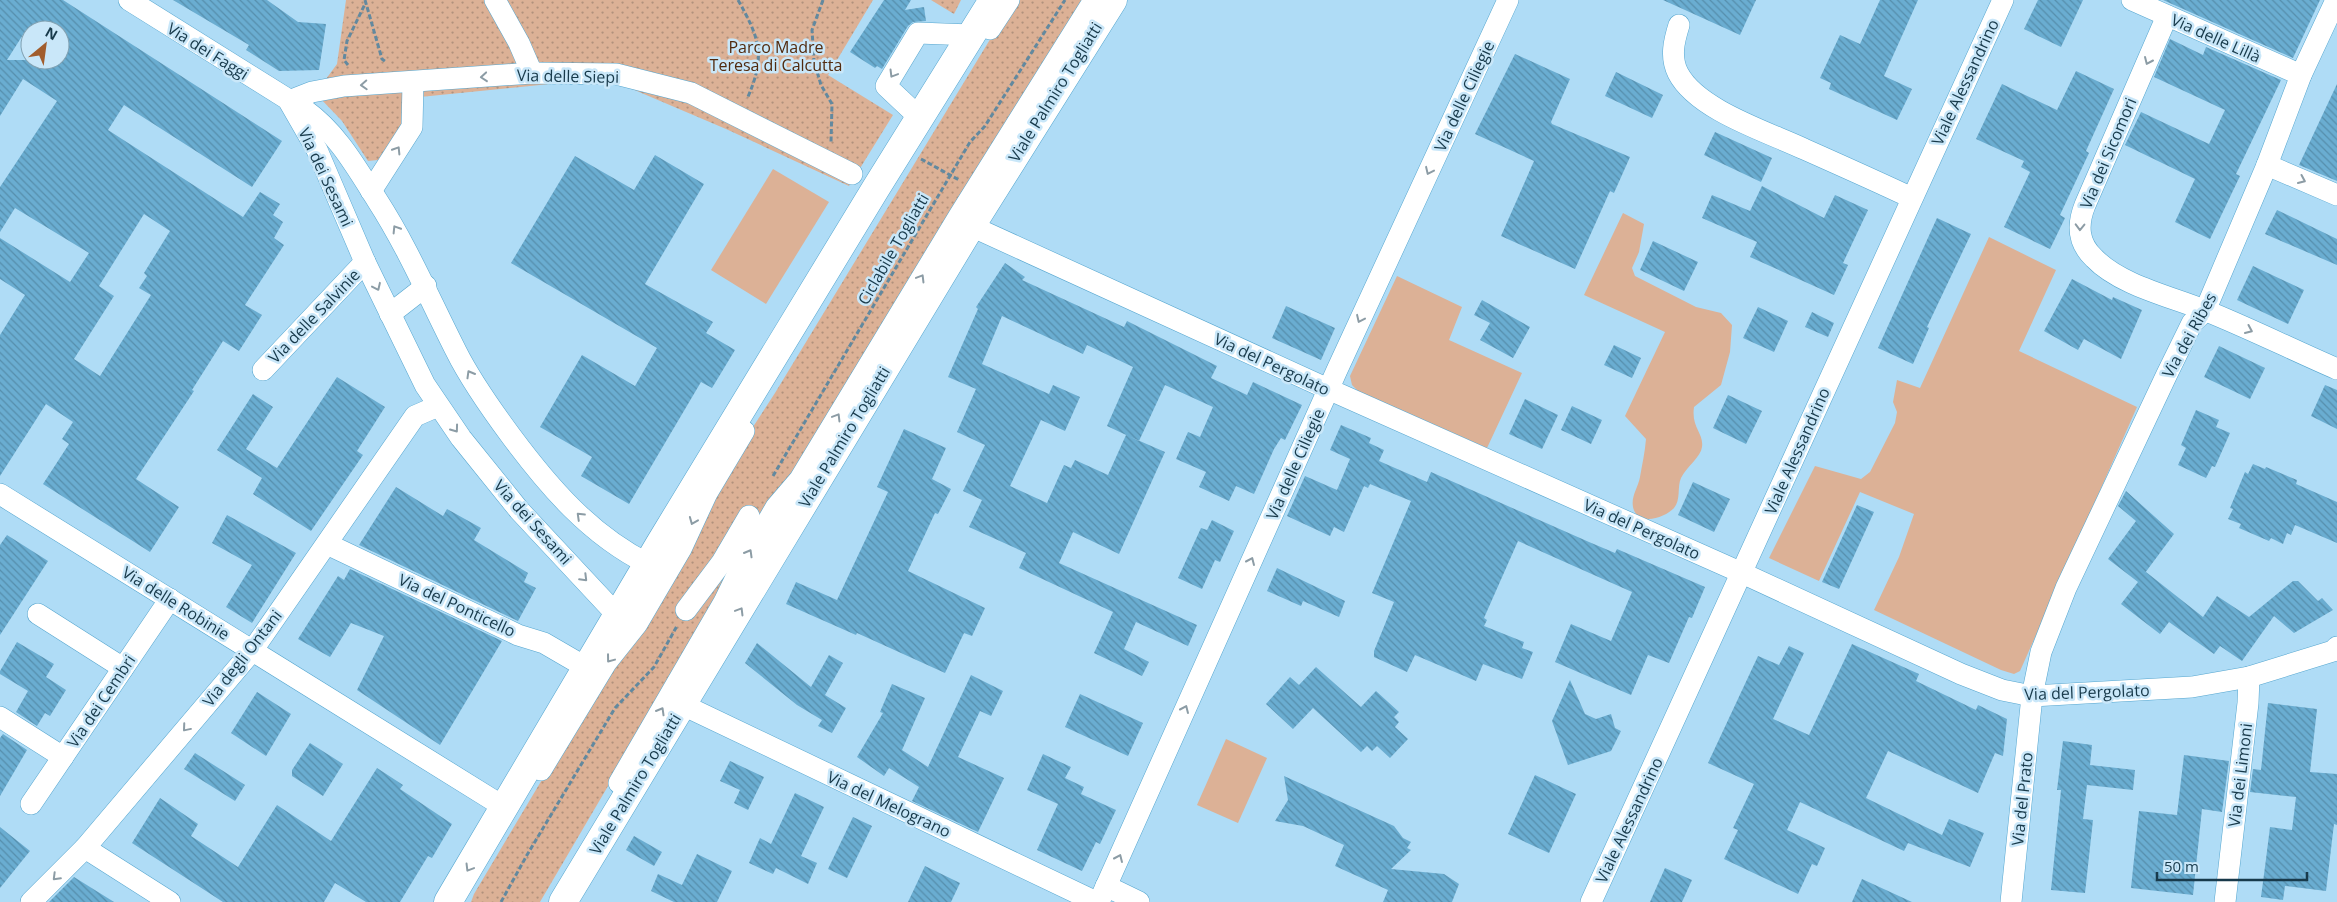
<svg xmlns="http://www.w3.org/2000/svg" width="2337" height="902" font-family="'Open Sans',sans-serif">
<defs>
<pattern id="park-dots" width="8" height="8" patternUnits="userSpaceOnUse" patternTransform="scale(1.25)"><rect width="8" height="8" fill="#dcb196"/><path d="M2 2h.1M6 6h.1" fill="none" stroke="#b1917c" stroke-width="1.8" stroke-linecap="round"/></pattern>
<pattern id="building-back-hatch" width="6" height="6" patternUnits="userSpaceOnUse" patternTransform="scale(1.25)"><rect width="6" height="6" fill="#6aadd1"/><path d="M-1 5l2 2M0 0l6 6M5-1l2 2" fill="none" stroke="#568eac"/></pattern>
</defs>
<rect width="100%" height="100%" fill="#afdcf6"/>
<g fill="#dcb196">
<path d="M773,169L829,202L766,304L711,270Z"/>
<path d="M1623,213L1644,224L1639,252L1632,268L1635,276L1696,307L1721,313L1732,325L1730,352L1721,385L1694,407C1691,428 1704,433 1702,447C1701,457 1686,467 1681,478C1677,487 1681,500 1674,508C1665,518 1637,527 1633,507C1631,496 1638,488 1640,477C1642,465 1645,452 1646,439L1625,416L1665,332L1584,295Z"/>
<path d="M1989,237L2056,270L2019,351L2137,407L2020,671L2014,674L2001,670L1874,610L1899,557L1914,514L1860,492L1819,581L1769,558L1815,466L1861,479L1870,472L1895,423L1897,412L1893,402L1897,380L1920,388Z"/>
<path d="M1397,276L1462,307L1449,340L1522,373L1487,448L1358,391L1352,385L1350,376Z"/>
<path d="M1226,739L1267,758L1238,823L1197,805Z"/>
</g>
<g fill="url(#park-dots)">
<path d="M346,0H873L828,75L893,115L849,186L726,129L618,83L569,82L420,97L378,160L368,161L342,121L319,97L326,79L337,64Z"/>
<path d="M931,0H961L954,14Z"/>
<path d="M1014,0H1087L628,752L540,902H471L474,894L740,447L775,393Z"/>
</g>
<g fill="url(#building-back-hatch)" fill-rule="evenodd">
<path d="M0,0H63L282,141L252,187L124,105L108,130L243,217L260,192L280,204L273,215L283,222L274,238L284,245L245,305L262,315L239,351L223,341L192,390L194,391L136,479L179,507L150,552L43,484L69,444L62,439L73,422L46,404L0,476V335L25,295L0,279V238L70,282L89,253L15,208L0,232V187L57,101L23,79L0,116ZM26,30H60V60H7ZM144,214L170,231L144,273L147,276L139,288L151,295L100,376L74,359L114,296L99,286Z"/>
<path d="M173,0H267L298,22L326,24L319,70L279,71L246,50L249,45Z"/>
<path d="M884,0H911L905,10L924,7L926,21L913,22L908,26L882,69L877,66L875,68L850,52Z"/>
<path d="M1663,0H1756L1740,35Z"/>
<path d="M1880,0H1918L1884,76L1912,89L1897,120L1829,89L1831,83L1820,78L1840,35L1860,44Z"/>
<path d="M2038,0H2083L2061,47L2024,29Z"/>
<path d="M2163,0H2320L2293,58Z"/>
<path d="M2170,39L2203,55L2206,47L2281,80L2236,174L2240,176L2210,239L2175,222L2195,179L2125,145L2141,112L2209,144L2225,110L2154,77Z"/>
<path d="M1515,54L1570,79L1551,122L1552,124L1630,157L1614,193L1610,191L1575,269L1501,236L1534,161L1475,134Z"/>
<path d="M2076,71L2114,89L2086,151L2089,153L2060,215L2065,218L2050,249L2004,227L2030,172L2021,167L2024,161L1976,139L2002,84L2057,110Z"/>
<path d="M1616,72L1663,95L1652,118L1605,96Z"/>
<path d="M2337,84V181L2299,165Z"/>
<path d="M1715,132L1772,158L1761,182L1704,155Z"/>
<path d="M655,155L704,184L645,284L713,322L706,333L735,350L712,388L701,382L629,504L581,476L592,457L540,427L582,355L635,386L657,348L511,263L575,156L634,190Z"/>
<path d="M1762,186L1824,218L1835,195L1868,210L1843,263L1848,265L1834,295L1750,257L1757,242L1702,218L1712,195L1750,211Z"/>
<path d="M2277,210L2337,239V265L2265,234Z"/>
<path d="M1937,218L1971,234L1927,327L1929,328L1913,364L1878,348Z"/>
<path d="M1653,241L1698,262L1684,291L1640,270Z"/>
<path d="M1005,263L1025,277L1022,280L1124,327L1127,321L1217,366L1211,378L1247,395L1253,382L1302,405L1285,440L1281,438L1274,449L1254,494L1236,486L1229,501L1199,487L1206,472L1176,459L1188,432L1200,437L1213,407L1165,385L1139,441L1107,426L1133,367L1087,345L1083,354L1002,316L982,364L1049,394L1053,385L1080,397L1065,431L1041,420L1010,486L1047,503L1064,465L1071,468L1075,460L1108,475L1126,435L1165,452L1119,554L1073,532L1059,563L1197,625L1188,646L1136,622L1124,649L1149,662L1142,676L1094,653L1113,612L1019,568L1026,553L969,527L982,500L963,491L985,445L957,432L976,389L948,377L978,309L976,307Z"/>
<path d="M2253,266L2304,290L2288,324L2237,300Z"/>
<path d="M2072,279L2112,300L2113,297L2142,310L2121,359L2084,339L2078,350L2044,331Z"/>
<path d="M1482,300L1530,327L1513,358L1480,340L1490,323L1474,315Z"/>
<path d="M1286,306L1335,328L1321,360L1272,338Z"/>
<path d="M1758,307L1788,321L1774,352L1743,338Z"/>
<path d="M1812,312L1834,323L1828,337L1805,327Z"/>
<path d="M1614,345L1641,358L1632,378L1604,365Z"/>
<path d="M2219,346L2265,368L2250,399L2204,377Z"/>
<path d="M337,377L385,407L357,451L363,455L311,531L253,494L262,478L217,450L253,394L273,407L246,449L277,468Z"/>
<path d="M2325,385L2337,390V429L2311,416Z"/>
<path d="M1728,395L1762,411L1746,444L1713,428Z"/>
<path d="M1525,399L1558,415L1542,449L1509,434Z"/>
<path d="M1572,406L1602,420L1591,444L1561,430Z"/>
<path d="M2196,410L2219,420L2216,427L2230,433L2215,467L2212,466L2206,478L2178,465L2186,448L2181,445Z"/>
<path d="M1341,425L1371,438L1369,443L1384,450L1379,461L1427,482L1431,472L1589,542L1615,553L1617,549L1705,587L1692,618L1689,617L1669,663L1648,655L1631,695L1555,662L1571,624L1611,641L1632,592L1518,541L1484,618L1487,620L1484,626L1524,642L1522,648L1533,652L1522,679L1483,664L1476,681L1415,655L1407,672L1374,657V651L1394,602L1372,593L1411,501L1370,484L1368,488L1364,486L1344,532L1334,527L1330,536L1287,516L1305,476L1337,490L1350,459L1330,450Z"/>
<path d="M904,429L946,448L932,479L951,489L938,514L935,513L908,571L985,608L972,636L964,633L945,673L857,633L856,635L786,604L796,582L837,600L888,492L877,487Z"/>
<path d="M2253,464L2265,469L2266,467L2297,480L2296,484L2337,502V543L2295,525L2291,535L2287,533L2283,544L2271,538L2269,541L2239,528L2241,524L2228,519L2233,509L2230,508L2245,472L2248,474Z"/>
<path d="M1693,482L1730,499L1714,532L1678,515Z"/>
<path d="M396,487L443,516L447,509L481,528L474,540L528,573L524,582L536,588L518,621L359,545Z"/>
<path d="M2126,491L2174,534L2145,573L2146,572L2203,617L2217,596L2249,617L2293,581H2298L2318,601L2322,598L2333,610L2294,633L2274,616L2242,661L2220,646L2214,654L2169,622L2160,634L2121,604L2138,582L2108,559L2136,521L2118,506Z"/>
<path d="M1857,505L1874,512L1839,589L1822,582Z"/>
<path d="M227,515L296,553L252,623L226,607L252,565L212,543Z"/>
<path d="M1212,520L1234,531L1220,562L1215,560L1202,589L1178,578L1201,528L1207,530Z"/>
<path d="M7,535L48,561L0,635V545Z"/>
<path d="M1277,568L1345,601L1339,617L1303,601L1301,606L1267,591Z"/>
<path d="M350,569L502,641L440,745L357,690L384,636L351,623L330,657L298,639L338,576L344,580Z"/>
<path d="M17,642L54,664L46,677L66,690L50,716L45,713L37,726L16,712L28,691L0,674V671Z"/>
<path d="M757,643L811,687L829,655L843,663L825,695L846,708L832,733L818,726L822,720L797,705L745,663Z"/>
<path d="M1852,644L1919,674L1916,681L1976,710L1978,705L2007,719L2003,756L1995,753L1978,793L1888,751L1866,798L1942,835L1949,819L1984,833L1970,867L1908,843L1904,851L1800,802L1787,830L1825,848L1817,866L1812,864L1798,894L1724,859L1738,830L1733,828L1754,784L1708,763L1758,656L1779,665L1789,646L1804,653L1773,719L1809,735Z"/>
<path d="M1316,667L1361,707L1376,691L1399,712L1394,717L1399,722L1395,727L1408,739L1390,758L1377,746L1372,751L1367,746L1361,752L1313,708L1293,729L1266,704L1290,677L1299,685Z"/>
<path d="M971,675L1003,691L991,716L980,711L958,757L1004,778L978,832L912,801L919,787L889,768L884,776L857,757L883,713L880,712L892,684L925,698L902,750L928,767Z"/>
<path d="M1570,680L1585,714L1596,719L1611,714L1615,728L1621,731L1611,751L1568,765L1552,721Z"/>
<path d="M257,692L291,714L266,756L231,733Z"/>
<path d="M1080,694L1143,723L1128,756L1065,727Z"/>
<path d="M2268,703L2317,709L2310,772L2337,774V825L2334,824L2326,891L2285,886L2283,900L2261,897L2266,859L2270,827L2292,830L2296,797L2250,792L2253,769L2261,770Z"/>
<path d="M3,734L27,750L0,796V738Z"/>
<path d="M2063,741L2092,745L2090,765L2135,770L2133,790L2087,785L2083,819L2093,820L2085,893L2051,890L2061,790H2057Z"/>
<path d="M310,743L343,764L323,796L292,776V770Z"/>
<path d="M195,753L245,785L235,801L184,769Z"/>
<path d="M1043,754L1071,767L1065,778L1084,787L1081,794L1116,810L1100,844L1096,842L1082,871L1037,850L1058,804L1027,790Z"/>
<path d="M2184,755L2229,761L2222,812L2202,809L2193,895L2131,888L2139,811L2177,815Z"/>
<path d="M730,761L764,777L748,810L734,803L740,790L720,781Z"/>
<path d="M377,768L403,785L400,789L452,824L432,858L428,856L400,902H366L335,883L324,902H223L132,843L160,798L198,824L191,836L238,867L277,805L331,841Z"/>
<path d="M1535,775L1576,794L1549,853L1508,834Z"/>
<path d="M1284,776L1394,826L1403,838L1411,842L1407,848L1411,850L1391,869L1444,874L1459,884L1452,902H1383L1388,890L1335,866L1344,845L1303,826L1275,821L1288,800Z"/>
<path d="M795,793L824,807L801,856L817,863L808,884L776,868L773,874L749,863L760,838L771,844Z"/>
<path d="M853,817L872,826L847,878L828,869Z"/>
<path d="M0,827L30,851L0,888Z"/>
<path d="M634,836L662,852L654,866L626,850Z"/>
<path d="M697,854L732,871L717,902H674L651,891L658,874L682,885Z"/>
<path d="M925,866L960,883L951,902H908Z"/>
<path d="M1665,868L1692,880L1682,902H1650Z"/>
<path d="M74,877L114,902H49Z"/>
<path d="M1862,879L1912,902H1852Z"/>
</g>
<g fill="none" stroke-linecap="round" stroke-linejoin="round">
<g stroke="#55a6cf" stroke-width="22">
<g id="minor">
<path d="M129,0L305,110C337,133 356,167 377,200C408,248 430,300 456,351C471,381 491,409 511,436C549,487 590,535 648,564"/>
<path d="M495,0L519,43L532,73"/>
<path d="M2132,0L2301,75"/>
<path d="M2167,16L2085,205C2077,225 2078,243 2094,258C2120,285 2169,296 2204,310C2249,328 2293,350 2337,369"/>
<path d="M1679,25C1674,41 1670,57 1678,73C1697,110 1768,132 1804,149C1840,165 1876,181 1912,198"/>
<path d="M990,29L1009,0"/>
<path d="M289,101L312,92L344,86L532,73L616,74L691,93L852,174"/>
<path d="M290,103L317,150L365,262L425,385L461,438L519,510L617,615"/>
<path d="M920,118L886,86L918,33L971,35"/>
<path d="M2267,165L2337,195"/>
<path d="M371,191L412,127L413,83"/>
<path d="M971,226L1328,389L1742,573L1961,674L2002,690L2032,696L2192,687L2249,677L2333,651L2337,647"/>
<path d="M390,314L426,286"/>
<path d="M263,370L365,262"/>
<path d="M0,494L504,807"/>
<path d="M327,544L518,635L544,643L587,668"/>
<path d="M686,610L722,562L749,516"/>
<path d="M38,614L123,668"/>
<path d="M683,705L1096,902"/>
<path d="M0,717L63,757"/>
<path d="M541,770L606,663L637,624L681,549L707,493L744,431"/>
<path d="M619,783L724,602L740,569L776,507L800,479L959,216L1094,0"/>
<path d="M31,804L170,599"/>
<path d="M85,848L170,902"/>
<path d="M1106,886L1139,902"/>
<path d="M31,902L85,848L252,651L415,416L438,406"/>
<path d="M1099,902L1337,370L1508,0"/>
<path d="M1591,902L2003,0"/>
<path d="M2011,902L2032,696L2041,652L2066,588L2167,374L2192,323L2205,311L2267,165L2301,75L2336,0"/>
<path d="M2225,902L2248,703L2249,677"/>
</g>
</g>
<g stroke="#55a6cf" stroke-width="29">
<g id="major">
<path d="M448,902L659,545L876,188L993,0"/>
<path d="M563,902L971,226L1113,0"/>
</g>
</g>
<g stroke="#62899f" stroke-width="3" stroke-dasharray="5 2.5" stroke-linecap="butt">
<path d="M365,0L382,59L386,62"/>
<path d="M738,0C760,39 766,56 747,99"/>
<path d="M823,0L812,30L814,61L821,85L832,104L831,142"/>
<path d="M348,65L344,60L347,41L365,4"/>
<path d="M921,159L959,180"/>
<path d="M773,476L970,142L985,126L1065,0"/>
<path d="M501,902L527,855L615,708L654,667L677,626"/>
</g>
<use href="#minor" stroke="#fff" stroke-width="21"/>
<use href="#major" stroke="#fff" stroke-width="28"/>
</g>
<defs><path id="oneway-chevron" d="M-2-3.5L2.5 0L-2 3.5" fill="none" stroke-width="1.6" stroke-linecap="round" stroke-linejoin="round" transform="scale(1.25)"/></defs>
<g stroke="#8c9ca5">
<use href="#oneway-chevron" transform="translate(2148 61) rotate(114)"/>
<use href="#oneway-chevron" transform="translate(893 74) rotate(121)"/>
<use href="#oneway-chevron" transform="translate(484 77) rotate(175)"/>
<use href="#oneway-chevron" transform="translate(364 85) rotate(177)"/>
<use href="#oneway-chevron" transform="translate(397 150) rotate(-58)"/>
<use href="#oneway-chevron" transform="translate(1429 171) rotate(115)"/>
<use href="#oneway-chevron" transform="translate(2302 180) rotate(24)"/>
<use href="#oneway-chevron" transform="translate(2080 227) rotate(91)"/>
<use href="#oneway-chevron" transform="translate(396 229) rotate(-122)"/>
<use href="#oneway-chevron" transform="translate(921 278) rotate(-59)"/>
<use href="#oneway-chevron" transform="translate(377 287) rotate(65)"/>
<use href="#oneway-chevron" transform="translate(1360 319) rotate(115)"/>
<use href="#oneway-chevron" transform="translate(2249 330) rotate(24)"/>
<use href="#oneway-chevron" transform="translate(470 374) rotate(-120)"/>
<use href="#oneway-chevron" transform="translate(837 417) rotate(-59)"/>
<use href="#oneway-chevron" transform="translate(455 429) rotate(54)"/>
<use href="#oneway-chevron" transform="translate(580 516) rotate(-136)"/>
<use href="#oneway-chevron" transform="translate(693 521) rotate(112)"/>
<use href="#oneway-chevron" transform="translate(749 553) rotate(-60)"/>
<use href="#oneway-chevron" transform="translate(1251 561) rotate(-66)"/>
<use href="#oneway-chevron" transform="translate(584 578) rotate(45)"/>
<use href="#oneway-chevron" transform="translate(740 611) rotate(-59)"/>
<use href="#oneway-chevron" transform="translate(610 659) rotate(127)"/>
<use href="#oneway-chevron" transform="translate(1185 709) rotate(-66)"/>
<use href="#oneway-chevron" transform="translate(661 711) rotate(-60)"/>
<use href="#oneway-chevron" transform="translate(186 728) rotate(130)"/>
<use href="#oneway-chevron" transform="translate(1119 858) rotate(-66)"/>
<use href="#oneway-chevron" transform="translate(469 868) rotate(121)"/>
<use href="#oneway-chevron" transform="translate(56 877) rotate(135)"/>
</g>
<g text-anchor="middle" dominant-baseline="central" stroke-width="5" stroke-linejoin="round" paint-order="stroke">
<g font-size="16" fill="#183a4b" stroke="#c9e7f9">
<text transform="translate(2216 38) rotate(24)">Via delle Lillà</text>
<text transform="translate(208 51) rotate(32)">Via dei Faggi</text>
<text transform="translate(568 76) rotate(1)">Via delle Siepi</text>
<text transform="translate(1965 82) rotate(-65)">Viale Alessandrino</text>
<text transform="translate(1055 92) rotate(-58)">Viale Palmiro Togliatti</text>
<text transform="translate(1464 96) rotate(-65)">Via delle Ciliegie</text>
<text transform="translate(2108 153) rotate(-67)">Via dei Sicomori</text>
<text transform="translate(326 177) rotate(65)">Via dei Sesami</text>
<text transform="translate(893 249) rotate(-60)">Ciclabile Togliatti</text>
<text transform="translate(314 316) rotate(-46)">Via delle Salvinie</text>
<text transform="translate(2189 335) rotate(-61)">Via dei Ribes</text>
<text transform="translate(1272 364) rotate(25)">Via del Pergolato</text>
<text transform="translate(844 437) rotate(-59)">Viale Palmiro Togliatti</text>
<text transform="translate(1797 451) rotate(-66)">Viale Alessandrino</text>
<text transform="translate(1295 464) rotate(-66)">Via delle Ciliegie</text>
<text transform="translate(533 522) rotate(48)">Via dei Sesami</text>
<text transform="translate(1642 529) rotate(24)">Via del Pergolato</text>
<text transform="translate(176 603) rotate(32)">Via delle Robinie</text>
<text transform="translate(457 605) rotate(25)">Via del Ponticello</text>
<text transform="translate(242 658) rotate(-52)">Via degli Ontani</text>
<text transform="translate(2087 692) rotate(-2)">Via del Pergolato</text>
<text transform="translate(101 701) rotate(-56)">Via dei Cembri</text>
<text transform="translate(2240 775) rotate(-83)">Via dei Limoni</text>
<text transform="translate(635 784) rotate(-59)">Viale Palmiro Togliatti</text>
<text transform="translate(2022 799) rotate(-84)">Via del Prato</text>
<text transform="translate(889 804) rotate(25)">Via del Melograno</text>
<text transform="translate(1629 820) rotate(-65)">Viale Alessandrino</text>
</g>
<g font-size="16" fill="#512a0e" stroke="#c9e7f9">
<text x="776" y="47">Parco Madre<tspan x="776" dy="18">Teresa di Calcutta</tspan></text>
</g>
</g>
<g transform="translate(45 45) rotate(29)"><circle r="24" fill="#c9e7f9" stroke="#82a2b3"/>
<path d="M0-4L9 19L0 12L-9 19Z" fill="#a15d2d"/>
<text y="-8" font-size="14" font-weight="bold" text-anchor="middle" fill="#183a4b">N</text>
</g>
<path d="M2157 872v8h150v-8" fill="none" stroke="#183a4b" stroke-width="2.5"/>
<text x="2164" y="872" font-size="15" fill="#183a4b" stroke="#c9e7f9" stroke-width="4" paint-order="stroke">50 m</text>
</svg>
